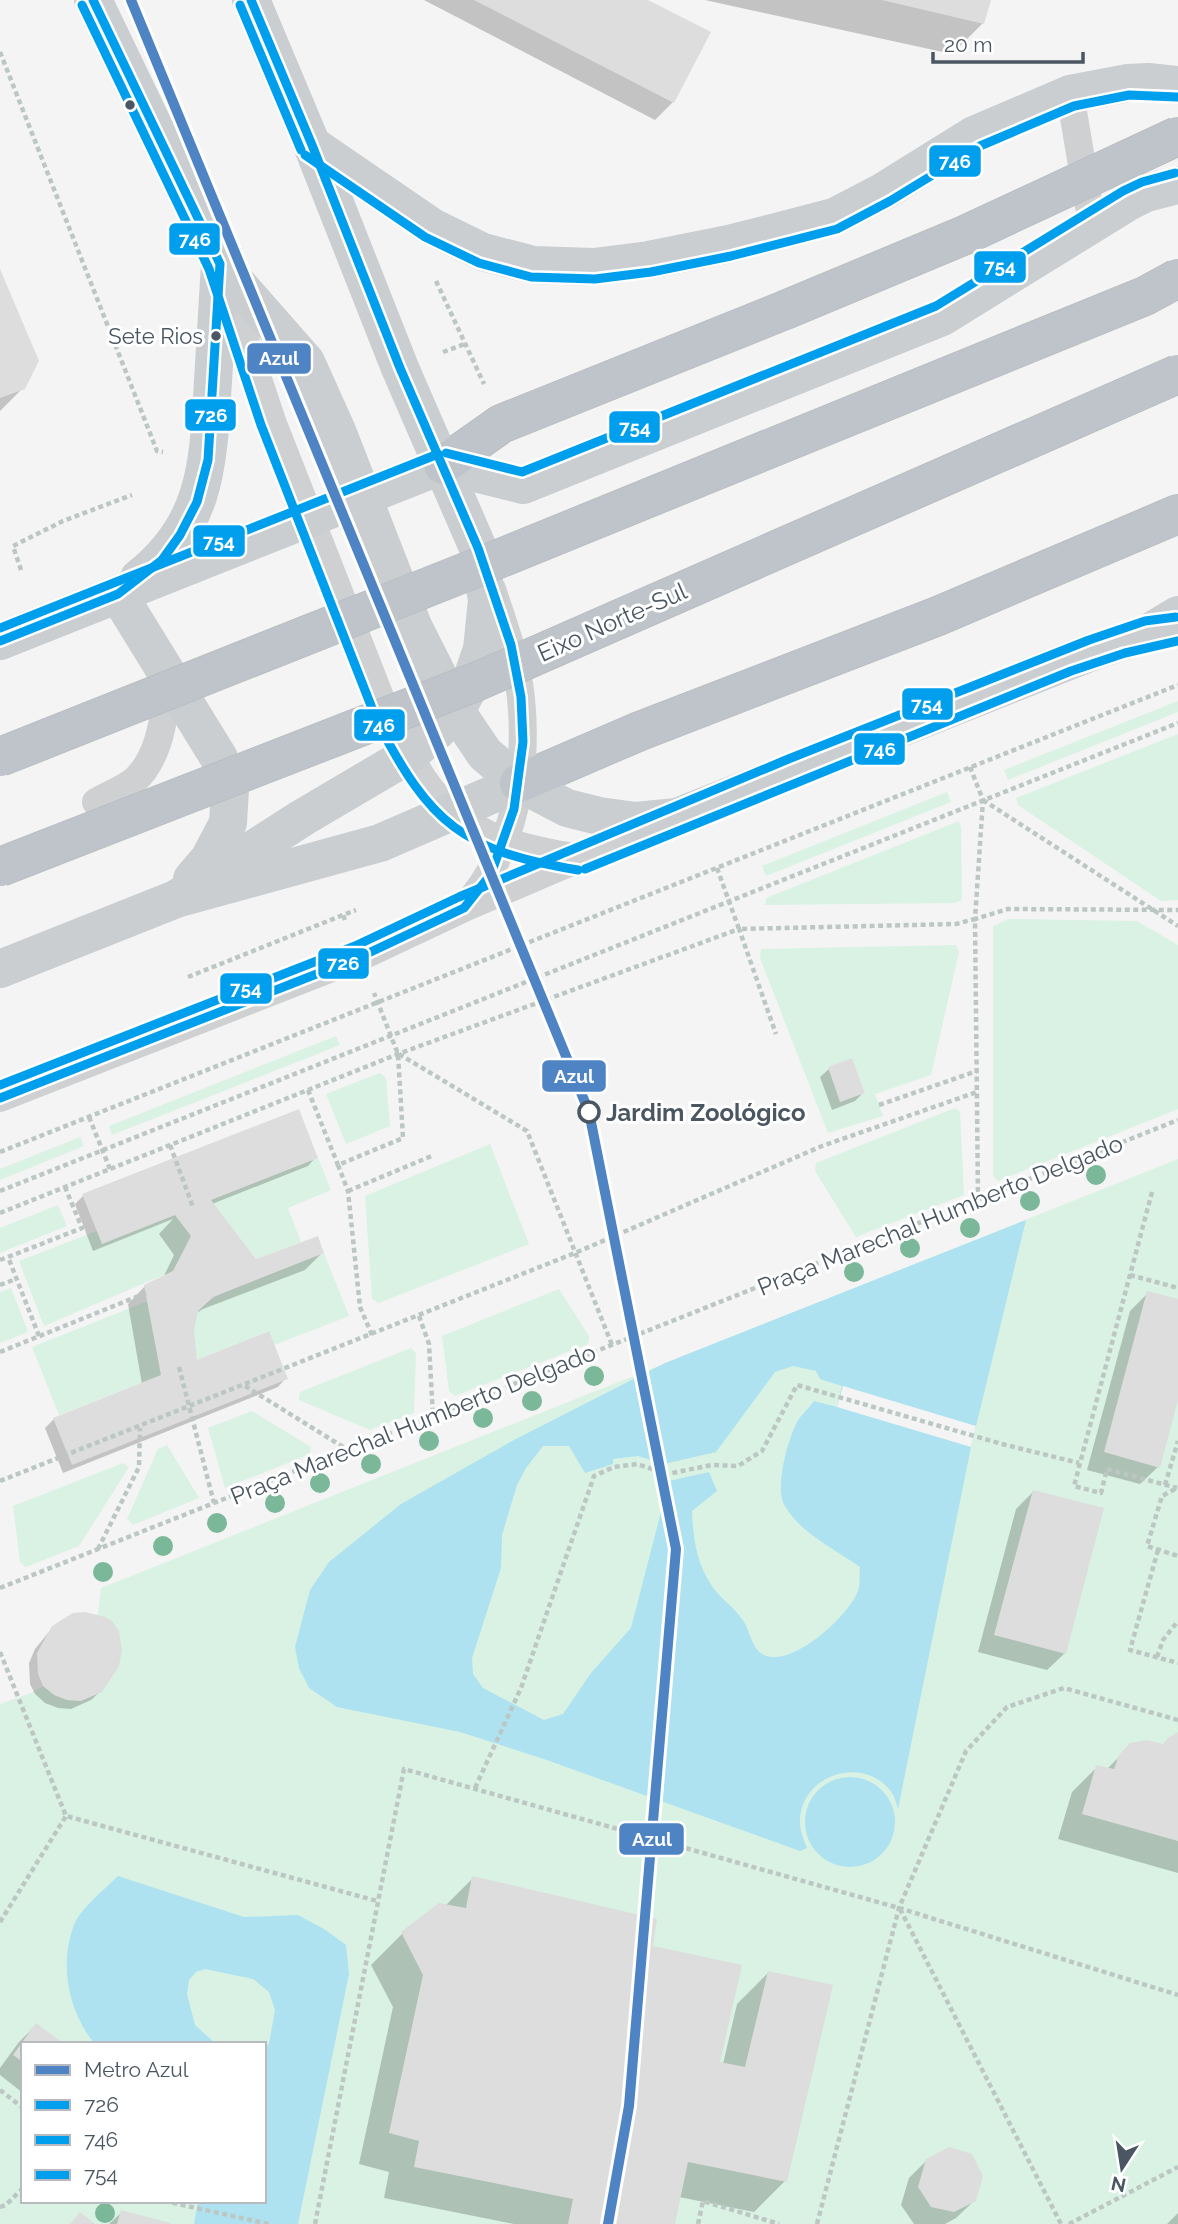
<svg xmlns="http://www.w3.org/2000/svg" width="1178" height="2224" font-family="Raleway,sans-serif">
<rect width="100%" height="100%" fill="#f4f4f4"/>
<g fill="#d9f2e3" fill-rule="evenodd">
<path d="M1178,701V712L1008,780L1004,770Z"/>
<path d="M1178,734V900L1161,901L1018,805L1016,798Z"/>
<path d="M947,792L951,802L766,876L762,866Z"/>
<path d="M959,821L961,827L962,900L955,903L765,905L766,898Z"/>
<path d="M1008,919L1137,921L1178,945V1109L998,1181L993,1176V926Z"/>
<path d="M956,945L959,952L931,1075L875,1094L883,1116L828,1133L760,958L761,949ZM852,1058L865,1093L840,1102L828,1067Z"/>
<path d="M336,1036L340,1045L112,1135L109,1126Z"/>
<path d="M380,1073L386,1078L390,1126L346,1144L326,1094Z"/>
<path d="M955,1108L960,1112L964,1195L856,1237L815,1171L816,1163Z"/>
<path d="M80,1137L84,1146L0,1180V1169Z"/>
<path d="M490,1144L529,1244L379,1303L372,1299L365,1196Z"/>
<path d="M318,1158L331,1190L288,1208L301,1242L256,1259L211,1200Z"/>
<path d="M1178,1159V2224H0V1704L31,1693L43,1686L96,1630L101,1588ZM23,2044H264V2201H23Z"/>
<path d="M58,1205L67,1226L0,1253V1228Z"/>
<path d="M175,1215L191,1236L173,1271L44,1326L19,1261L97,1231Z"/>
<path d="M324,1253L349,1316L274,1345L268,1331L197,1360C195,1345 191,1327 198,1312C207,1291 300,1263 324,1253Z"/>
<path d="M11,1288L28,1332L0,1343V1292Z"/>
<path d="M559,1289L589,1336L588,1344L455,1396L449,1391L442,1336Z"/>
<path d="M148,1301L161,1375L59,1415L32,1347Z"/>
<path d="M411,1348L416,1353L414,1413L370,1430L299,1400L300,1392Z"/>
<path d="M252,1411L311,1447L310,1454L225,1488L208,1428Z"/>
<path d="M167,1445L199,1498L133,1525L127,1519L158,1449Z"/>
<path d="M123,1463L129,1467L79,1546L26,1567L20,1562L13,1506Z"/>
</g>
<g fill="#aee2f0" fill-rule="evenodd">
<path d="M1026,1220L971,1447L898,1809C896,1802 894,1794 889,1789C860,1755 800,1776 800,1822C800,1831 804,1840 807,1848L800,1851L544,1759L460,1732L337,1707L309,1688L299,1668L295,1647L310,1590L329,1562L401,1504L512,1441L665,1363ZM793,1366L816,1371L820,1379L842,1386L837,1407L814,1401C809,1408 801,1415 797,1422C788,1439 774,1489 785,1506C801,1534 835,1549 860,1567C859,1575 861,1586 857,1593C847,1617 792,1668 764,1655C751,1649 750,1629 742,1619C733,1606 718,1597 710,1583C696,1561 693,1536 692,1511L717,1491L709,1472L669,1481L631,1628L591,1673L563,1714L544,1720L483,1688L473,1674L472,1658L501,1568L502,1535L517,1485L526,1468L543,1446H569L585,1473L613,1464V1459L638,1456L664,1464L716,1452L775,1372Z"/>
<circle cx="850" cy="1822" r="45"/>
<path d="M118,1876L244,1917L298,1915L324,1929L346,1945L349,1974L298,2224H194L198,2201H264V2048L269,2044L275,2010L269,1992L253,1979L205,1969L196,1972L189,1980L187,1994L195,2025L216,2044H95C68,2012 59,1964 74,1925C80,1909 106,1888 118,1876Z"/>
</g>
<path fill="#f4f4f4" d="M843,1386L976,1426L971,1447L837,1407Z"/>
<g fill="#0003">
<path d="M424,0H644L708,33L673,102L655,120Z"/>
<path d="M705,0H989L983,23L952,54Z"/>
<path d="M0,274L23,388L0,411Z"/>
<path d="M829,1069L863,1093L855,1101L832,1110L820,1077Z"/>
<path d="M316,1157L308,1166L212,1204L256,1262L322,1253L305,1270L203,1309L195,1314L193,1321L195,1362L286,1378L278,1387L63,1473L45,1428L54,1419L142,1384L128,1304L145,1286L163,1278L174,1255L159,1234L173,1219L93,1251L75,1204L83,1196Z"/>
<path d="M1148,1293L1178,1301V1393L1158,1467L1140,1484L1087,1470L1130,1311Z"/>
<path d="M1033,1492L1065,1653L1047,1670L978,1652L1016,1509Z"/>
<path d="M53,1627L101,1691L91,1700L71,1709L58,1708L45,1703L35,1694L30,1684L29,1663L35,1649Z"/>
<path d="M1178,1734V1873L1058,1839L1072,1792L1097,1767L1107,1769L1131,1745L1164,1746Z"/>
<path d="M473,1878L651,1948L718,2063L723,2064L737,2004L768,1973L785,2181L754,2212L679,2197L674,2224H514L384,2198L389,2172L359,2164L393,2007L371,1965L402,1934L445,1906Z"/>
<path d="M36,2025L23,2044V2093L0,2075V2068L19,2042Z"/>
<path d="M927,2160L975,2200L956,2218L945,2224H914L901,2205L909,2178Z"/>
<path d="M122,2212L167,2224H109Z"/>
<path d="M1178,2213V2224H1167Z"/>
</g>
<g fill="#ddddde">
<path d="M474,0H648L711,32L674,103Z"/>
<path d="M882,0H991L984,24Z"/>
<path d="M0,269L39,361L25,389L0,398Z"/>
<path d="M852,1058L865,1093L840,1102L828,1067Z"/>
<path d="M299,1109L318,1158L211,1200L256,1259L318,1236L324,1253L213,1297L198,1311L194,1331L197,1360L269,1331L288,1379L72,1465L53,1418L161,1375L144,1285L173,1271L191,1236L175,1215L102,1244L82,1194Z"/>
<path d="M1147,1291L1178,1299V1400L1160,1468L1104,1452Z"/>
<path d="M1033,1490L1104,1508L1066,1654L994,1635Z"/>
<path d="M85,1612L105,1617L112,1621L119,1631L122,1650L119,1666L102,1692L81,1701L67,1700L54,1695L43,1686L38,1674L37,1653L52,1626L73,1613Z"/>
<path d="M1178,1732V1841L1082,1814L1096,1765L1114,1769L1119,1755L1130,1743L1147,1740L1163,1744L1168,1738Z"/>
<path d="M472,1876L657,1919L653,1946L742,1965L720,2062L745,2067L768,1971L833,1985L787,2182L688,2162L675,2224H568L573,2199L414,2167L419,2141L389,2133L423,1975L401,1932L439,1903L466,1908Z"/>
<path d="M36,2023L64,2044H23V2062L13,2055Z"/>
<path d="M949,2147L972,2154L983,2176L976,2201L954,2212L931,2207L918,2187L926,2159Z"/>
<path d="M121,2210L170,2223V2224H117Z"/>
<path d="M80,2212L95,2224H70Z"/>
</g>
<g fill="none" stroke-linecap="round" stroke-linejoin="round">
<g stroke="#b9bec3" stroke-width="40">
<g id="highway">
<path d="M443,465L501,424L785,310"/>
<path d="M519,783L640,731L938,616L1178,514"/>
</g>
</g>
<g stroke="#bcc7c4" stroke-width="4.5" stroke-dasharray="5 3.5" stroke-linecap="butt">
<path d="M0,52L157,451L163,452"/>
<path d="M436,281L484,384"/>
<path d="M443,352L465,344"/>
<path d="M21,570L13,546L63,521L132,495"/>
<path d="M970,767L983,800L975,919L1008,909L1178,910"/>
<path d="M983,800L1178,926"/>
<path d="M717,868L739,929L956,924L975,919L978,1199"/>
<path d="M345,920L343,915L356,910"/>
<path d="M188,977L343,915"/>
<path d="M399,1054L527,1131L612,1345"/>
<path d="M308,1090L338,1165"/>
<path d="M879,1105L977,1071"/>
<path d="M89,1117L110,1169"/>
<path d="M170,1145L193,1207"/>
<path d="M0,1152L1178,685"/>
<path d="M0,1191L1178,723"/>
<path d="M348,1191L434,1155"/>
<path d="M1152,1192L1074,1486L1101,1493L1107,1469L1177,1488"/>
<path d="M0,1213L398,1054L739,929L776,1034"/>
<path d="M0,1260L8,1257"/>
<path d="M1130,1275L1178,1288"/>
<path d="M0,1285L16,1279"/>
<path d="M419,1316L429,1344L433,1416"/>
<path d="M372,1335L360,1307L348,1191L338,1165L403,1138L398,1054L374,993"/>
<path d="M39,1336L8,1257L82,1228L65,1187"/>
<path d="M0,1352L146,1293"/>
<path d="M179,1367L214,1503"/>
<path d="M245,1386L348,1450"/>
<path d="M0,1481L575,1253L822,1146L977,1092"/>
<path d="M1165,1485L1178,1441"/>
<path d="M1175,1489L1162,1496L1147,1546L1178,1556"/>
<path d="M98,1549L139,1467L140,1428"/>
<path d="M1158,1550L1130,1650L1178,1663"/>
<path d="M0,1588L1178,1120"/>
<path d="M0,1652L66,1816L377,1901"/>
<path d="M1157,1657L1163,1640L1178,1621"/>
<path d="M475,1788L521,1688L594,1476L614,1467L637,1464L667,1474L712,1465L738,1466L762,1451L797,1385L1002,1444L1079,1463"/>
<path d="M900,1909L1061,2224"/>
<path d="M0,1922L66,1816"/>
<path d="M0,2090L23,2108"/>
<path d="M164,2201L269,2224"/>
<path d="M0,2207L6,2205L23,2188"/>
<path d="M315,2224L404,1769L899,1908L1178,1995"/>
<path d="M698,2224L703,2201L779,2224"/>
<path d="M817,2224L899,1908L966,1751L1007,1707L1064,1688L1178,1720"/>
<path d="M1069,2224L1178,2167"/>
</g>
<g stroke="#ced0d2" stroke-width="28">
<path d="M1070,94L1092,224"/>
<path d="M224,277L272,421L388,717C401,741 413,766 429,787C467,837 521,849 580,858"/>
<path d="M96,802C108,795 124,789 135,780C162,755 164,711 171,677"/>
<path d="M466,905C515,851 528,769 521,698C517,661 504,625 492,589"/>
<path d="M0,1098L360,957L464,908L660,824"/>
</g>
<g stroke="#caced1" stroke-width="38">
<path d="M93,0L220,264L306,362L337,431L413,626L456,711L485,754L519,783L567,808L599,816L636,821L677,817L1094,651L1148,633L1178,615"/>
<path d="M312,145L432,227L483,252L533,265L594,267L649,260L729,244L834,217L884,191L974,135L1070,94L1128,83L1148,82L1178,85"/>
<path d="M443,465L523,485L942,317L1128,202L1146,193L1178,185"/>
<path d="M139,578C208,524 208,462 213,381C215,342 218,303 220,264"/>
<path d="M118,594L219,758L230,789L228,823L209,859L192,879"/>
<path d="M0,641L443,465"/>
<path d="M176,899L302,818L409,755L438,730L456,711L469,687L482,649L487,600L478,548L400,368L312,145L251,0"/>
<path d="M0,969L176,899L380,843L519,783"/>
</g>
<use href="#highway" stroke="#bec4c9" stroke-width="38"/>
<g stroke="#b9bec3" stroke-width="40" stroke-linecap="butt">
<g id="highway-bridge">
<path d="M785,310L965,235L1178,136"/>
<path d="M0,757L486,564L1145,296L1178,278"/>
<path d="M0,867L478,681L1178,374"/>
</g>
</g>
<use href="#highway-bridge" stroke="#bec4c9" stroke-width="38"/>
<g stroke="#fff" stroke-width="14">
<g id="bus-1">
<path d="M0,641L118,594L162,560L180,535L197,502L208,460L220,264L93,0"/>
<path d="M0,1098L360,957L464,908L491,874L514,809L523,742L521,697L511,645L478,548L400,368L312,145L251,0"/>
</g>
</g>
<g stroke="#fff" stroke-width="14">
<g id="bus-2">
<path d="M82,5L209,269L261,425L377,721C430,824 463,851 578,870"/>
<path d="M240,5L301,150"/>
<path d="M305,155L425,237L479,263L531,277L595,279L651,272L731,256L837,229L890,201L980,146L1074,106L1129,95L1177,97"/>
<path d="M585,869L1071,671L1125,653L1178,641"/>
</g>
</g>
<g stroke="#fff" stroke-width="14">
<g id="bus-3">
<path d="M446,453L522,472L936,306L1123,191L1142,182L1175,173"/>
<path d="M0,628L438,454"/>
<path d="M0,1085L355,946L459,897L786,760L1089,640L1145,621L1176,617"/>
</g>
</g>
<use href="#bus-1" stroke="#009fee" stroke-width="9"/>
<use href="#bus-2" stroke="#009fee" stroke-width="9"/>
<use href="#bus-3" stroke="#009fee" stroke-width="9"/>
<g stroke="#fff" stroke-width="16">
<path id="metro-1" d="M131,0L589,1112L676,1549L629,2106L608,2224"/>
</g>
<use href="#metro-1" stroke="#4e84c4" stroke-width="10"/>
</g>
<g fill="#7ab899">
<circle cx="1096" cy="1175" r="10"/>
<circle cx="1030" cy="1201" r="10"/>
<circle cx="970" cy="1228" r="10"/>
<circle cx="910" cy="1248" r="10"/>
<circle cx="854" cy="1272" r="10"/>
<circle cx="594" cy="1376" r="10"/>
<circle cx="532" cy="1401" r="10"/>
<circle cx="483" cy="1418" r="10"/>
<circle cx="429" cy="1441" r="10"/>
<circle cx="371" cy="1464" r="10"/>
<circle cx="320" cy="1483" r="10"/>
<circle cx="275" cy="1503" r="10"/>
<circle cx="217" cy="1523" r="10"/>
<circle cx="163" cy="1546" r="10"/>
<circle cx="103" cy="1572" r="10"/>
<circle cx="105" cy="2213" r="10"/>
</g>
<g fill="#4a5661" stroke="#fff" stroke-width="2.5">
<circle cx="130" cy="105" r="6"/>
<circle cx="216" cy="336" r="6"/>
</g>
<circle fill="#fff" stroke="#4a5661" stroke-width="3.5" cx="589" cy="1112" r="10"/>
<g text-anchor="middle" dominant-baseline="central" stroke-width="6" stroke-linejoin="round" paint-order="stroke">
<g font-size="22" fill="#4a5661" stroke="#fff" text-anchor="end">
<text x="203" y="336">Sete Rios</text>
</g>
<g font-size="24" fill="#4a5661" stroke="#fff">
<text transform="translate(612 622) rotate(-24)">Eixo Norte-Sul</text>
<text transform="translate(940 1215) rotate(-22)">Praça Marechal Humberto Delgado</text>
<text transform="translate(413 1424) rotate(-22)">Praça Marechal Humberto Delgado</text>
</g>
<g font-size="24" font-weight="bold" fill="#4a5661" stroke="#fff" text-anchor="start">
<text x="606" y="1112">Jardim Zoológico</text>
</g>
</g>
<g stroke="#fff" stroke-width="2.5">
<rect x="928" y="144" width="54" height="34" rx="7" fill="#009fee"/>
<rect x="168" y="222" width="53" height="34" rx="7" fill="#009fee"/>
<rect x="973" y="250" width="54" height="34" rx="7" fill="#009fee"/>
<rect x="246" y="342" width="66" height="33" rx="7" fill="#4e84c4"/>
<rect x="184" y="398" width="53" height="34" rx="7" fill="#009fee"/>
<rect x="608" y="410" width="53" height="34" rx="7" fill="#009fee"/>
<rect x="192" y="524" width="54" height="34" rx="7" fill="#009fee"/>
<rect x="901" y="687" width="53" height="34" rx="7" fill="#009fee"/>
<rect x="353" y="708" width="53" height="34" rx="7" fill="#009fee"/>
<rect x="853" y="732" width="53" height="34" rx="7" fill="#009fee"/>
<rect x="317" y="947" width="53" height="33" rx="7" fill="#009fee"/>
<rect x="219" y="972" width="54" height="33" rx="7" fill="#009fee"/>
<rect x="541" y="1059" width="66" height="34" rx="7" fill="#4e84c4"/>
<rect x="618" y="1822" width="67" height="34" rx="7" fill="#4e84c4"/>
</g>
<g font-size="19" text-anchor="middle" font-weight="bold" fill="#fff">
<text x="955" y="168">746</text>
<text x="195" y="246">746</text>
<text x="1000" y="273">754</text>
<text x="279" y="365">Azul</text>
<text x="211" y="422">726</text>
<text x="635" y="434">754</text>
<text x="219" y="548">754</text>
<text x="927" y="711">754</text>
<text x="379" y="732">746</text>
<text x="880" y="756">746</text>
<text x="343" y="970">726</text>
<text x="246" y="995">754</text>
<text x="574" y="1083">Azul</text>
<text x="652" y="1846">Azul</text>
</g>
<rect x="21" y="2042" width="245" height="161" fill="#ffffff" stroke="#b7bbc0" stroke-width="2"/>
<rect x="35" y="2065" width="35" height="10" fill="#4e84c4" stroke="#b7bbc0" stroke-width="2"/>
<text x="84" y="2077" font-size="21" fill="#4a5661">Metro Azul</text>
<rect x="35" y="2100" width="35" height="10" fill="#009fee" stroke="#b7bbc0" stroke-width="2"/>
<text x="84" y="2112" font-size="21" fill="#4a5661">726</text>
<rect x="35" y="2135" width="35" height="10" fill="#009fee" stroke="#b7bbc0" stroke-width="2"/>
<text x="84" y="2147" font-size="21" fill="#4a5661">746</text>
<rect x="35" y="2170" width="35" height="10" fill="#009fee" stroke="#b7bbc0" stroke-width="2"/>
<text x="84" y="2182" font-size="21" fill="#4a5661">754</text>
<g transform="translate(1122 2168) rotate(192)" stroke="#ffffff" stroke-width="5" paint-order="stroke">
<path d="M0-5L12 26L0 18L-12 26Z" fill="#4a5661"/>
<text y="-10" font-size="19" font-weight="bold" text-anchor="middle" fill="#4a5661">N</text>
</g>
<path d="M933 52v10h150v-10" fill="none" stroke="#4a5661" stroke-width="3.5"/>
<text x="944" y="52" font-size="21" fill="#4a5661" stroke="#ffffff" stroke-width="5" paint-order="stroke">20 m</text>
</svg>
